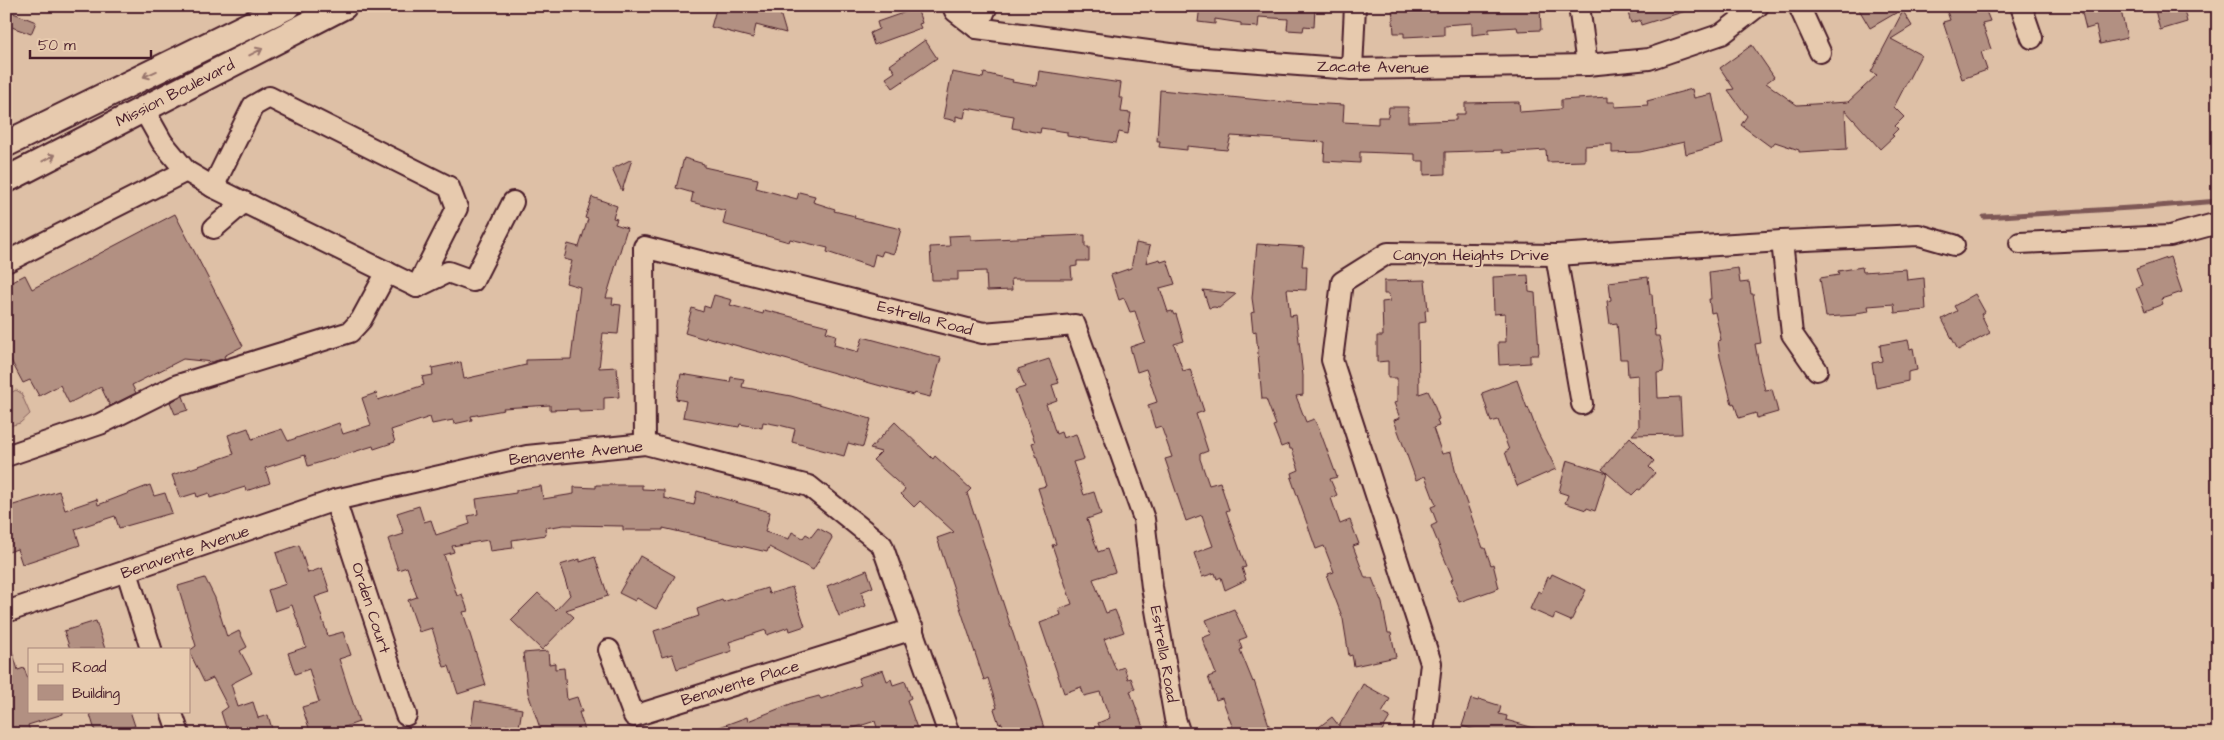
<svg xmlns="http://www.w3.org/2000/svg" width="2224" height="740" font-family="'Architects Daughter',sans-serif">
<rect width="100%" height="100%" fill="#dec0a6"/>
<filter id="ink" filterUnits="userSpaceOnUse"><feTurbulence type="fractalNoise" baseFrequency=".02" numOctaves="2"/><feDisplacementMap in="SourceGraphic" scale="10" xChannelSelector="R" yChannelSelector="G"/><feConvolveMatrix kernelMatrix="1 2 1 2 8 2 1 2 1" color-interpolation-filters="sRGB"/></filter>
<g filter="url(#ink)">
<path fill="#c5a592" stroke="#88625e" d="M16,390L21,393L30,414L20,423L6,427V395Z"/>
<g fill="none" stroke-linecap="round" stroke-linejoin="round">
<path stroke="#7e5857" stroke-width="5" d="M1984,217L2146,207L2218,201"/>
</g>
<g fill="#b29082" stroke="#4a1f2b">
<path d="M717,6H778L786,33L756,25L753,38L711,27Z"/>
<path d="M1200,6H1315L1314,27L1304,26L1303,31L1287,30L1288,19L1259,17L1258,27L1241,26V23L1215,19V24L1198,22Z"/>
<path d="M1392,6H1540L1541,30L1518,31L1517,27L1489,29V33L1472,35V23L1444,25V35L1404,37V33H1394Z"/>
<path d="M1626,6H1688L1689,10L1641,25L1640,20L1631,23Z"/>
<path d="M1857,6H1908L1870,28Z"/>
<path d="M1945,6H1984L1990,21L1982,23L1991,49L1981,52L1987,70L1962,79L1943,22L1950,20Z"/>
<path d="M2094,6H2120L2127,38L2100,44L2096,26L2086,29L2081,9Z"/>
<path d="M2154,6H2183L2187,22L2160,30Z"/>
<path d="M917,8L922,23L919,24L921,28L874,45L870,33L879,29L877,22Z"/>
<path d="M6,10L36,22L31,34L6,25Z"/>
<path d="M1903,11L1912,26L1891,39L1921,55L1894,107L1904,117L1895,126L1898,129L1892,135L1894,136L1880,149L1845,110L1847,149L1799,152V150L1775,142L1771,147L1741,125L1747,116L1728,90L1734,89L1720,68L1752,45L1774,77L1766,83L1797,105L1848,102L1877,75L1871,72Z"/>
<path d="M925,40L937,58L893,88L886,78L895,72L890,65Z"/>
<path d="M1039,71L1121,83L1119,98H1123L1121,112L1131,113L1128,134L1119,132L1116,143L1067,136V132L1041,128L1040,133L1012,128L1014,116L966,108L964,118L956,116V121L943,118L952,72L983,78L984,73L1013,80L1012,82L1037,86Z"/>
<path d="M1692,89L1694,98L1712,94L1723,144L1686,154L1684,142L1640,152L1612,153V144L1585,146V161L1547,162L1546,150L1502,153V150L1445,152V174L1424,175V161H1415V154L1360,152V163L1324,161L1325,142L1231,136L1227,150L1187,146V150L1159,147L1160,141H1157L1160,90L1270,101L1344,105L1343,122L1378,124V117H1388L1389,107H1408V122L1456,120V114H1465V103L1519,102L1520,112L1561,109V100L1608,97V102H1615V107L1648,105L1647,101Z"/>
<path d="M684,158L704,164V167L758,179L756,188L797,199L799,192L815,196L813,202L835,209L834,211L855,216L854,218L901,229L894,254L883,251L881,256L875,254L872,267L827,252L828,248L790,239L789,242L723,224L726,211L691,202L693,193L676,188Z"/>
<path d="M632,159L622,191L612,169Z"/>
<path d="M592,197L617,206L613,218L617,219L615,224L627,228L606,298H613L612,304L621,305L618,334L603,333L599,368L617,367L619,397L604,398V411L579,412V409L550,410V405L503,408L504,410L471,416L472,420L454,424L453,420L432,424L430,417L391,430L395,442L374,449L373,446L308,466L305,455L265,468L270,483L246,491L245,487L210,498L209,493L197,497L196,493L180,498L172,475L234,454L228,435L248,428L252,439L282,429L288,441L339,423L343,434L371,425L362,398L376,393L378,400L424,385L422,377L433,375L432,368L461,362L464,379L526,365V360L571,359L580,287L566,283L572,261L564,259L568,244L579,247L588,219L585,218Z"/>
<path d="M175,214L243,346L224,356L225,358L212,362L183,359L132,385L136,393L110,406L101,387L69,403L60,385L39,396L30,380L23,383L6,351V295L12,292L8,284L25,275L32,289Z"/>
<path d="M971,235V240L1085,235V247H1089V261H1077V266L1071,267L1072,279H1011L1012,290L987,291L986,271L958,272V280H932L930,247L950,246L949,236Z"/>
<path d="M1136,243L1150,246L1146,263L1160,259L1161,262L1167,260L1175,284L1160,288L1168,312L1172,311L1174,315L1176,314L1184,341L1174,344L1183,371L1190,369L1204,411L1196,414L1208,451L1200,454V459L1209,485L1220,482L1229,510L1226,511L1246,567L1242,568L1246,580L1225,590L1221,577L1217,579L1215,573L1202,577L1194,553L1213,546L1202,515L1186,521L1165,459L1172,457L1161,426L1155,428L1148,405L1157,402L1146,369L1137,372L1130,347L1145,342L1135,311L1130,312L1124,298L1119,300L1111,275L1131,268Z"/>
<path d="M1257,244L1304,247L1302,266H1307L1306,290L1287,289L1290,316L1296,315L1303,376V395L1296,396L1306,422L1314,419L1320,431L1337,477L1330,479L1337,495L1331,498L1340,524L1350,520L1359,544L1353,546L1365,578H1372L1382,603L1388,633H1391L1396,657L1354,666L1352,655L1349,656L1343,619L1327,577L1329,576L1328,574L1334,572L1324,546L1316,549L1291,478L1293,477L1292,473L1299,470L1292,449H1290L1289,444L1281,447L1273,426L1276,425L1266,399H1262L1256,331L1253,332L1251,313L1254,312L1252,298Z"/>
<path d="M2170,257L2182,292L2161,299L2163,304L2145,311L2136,288L2142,285L2136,269Z"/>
<path d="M1862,267L1863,272L1906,269L1907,280L1924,278L1926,310L1895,313L1894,304L1868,306L1869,311L1856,313V315L1826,317L1820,278L1839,275L1838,271Z"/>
<path d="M1738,268L1740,283L1749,282L1751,294H1753L1761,343L1755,344L1760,371L1765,390L1772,389L1778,412L1757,418L1756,413L1739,418L1734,403L1732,404L1720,357L1718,341L1721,340L1715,312L1711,313L1709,299H1711L1709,272Z"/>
<path d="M1528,275L1529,292L1535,293L1539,352L1538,355H1530V363L1499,365L1498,342H1506L1505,313L1494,314L1493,277Z"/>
<path d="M1648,277L1650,294H1652L1655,336H1659L1664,362L1663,372L1657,373L1658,398L1680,397L1682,434L1632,435L1639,427L1638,375L1628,376L1627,359H1620L1617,323L1610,324L1607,301L1611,300L1609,282Z"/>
<path d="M1425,280L1428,310L1425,311L1426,322L1418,323L1419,394L1428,391L1432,399L1439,419L1437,420L1439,426L1433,428L1442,454L1451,452L1456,474L1483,548H1485L1491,565L1493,564L1499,588L1459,602L1451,580L1453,579L1431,526L1437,523L1431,507L1436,505L1425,476L1416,480L1394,420L1400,418L1394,403L1397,402V378H1388V361L1377,362V336H1383L1382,302L1390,301L1389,294H1384V281Z"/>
<path d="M1203,290L1236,294L1219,308L1214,307L1209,308Z"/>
<path d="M1975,294L1985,312L1981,314L1990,333L1958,350L1942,319L1957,311L1954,306Z"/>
<path d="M714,295L732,300L730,305L763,314L764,310L828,326L826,332L836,335L834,345L858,352L863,337L941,358L930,397L914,393L913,395L706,337L705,339L685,333L692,308L703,312L704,306L710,308Z"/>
<path d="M1908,340L1910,349L1913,348L1917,370L1908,372V381L1876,388L1872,363L1882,361L1880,345Z"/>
<path d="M1049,359L1059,383L1052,385L1057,400L1046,404L1056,434L1061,432L1063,438L1076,434L1084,459L1073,462L1084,495L1094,492L1101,514L1087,519L1098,552L1107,549L1115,572L1093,579L1106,613L1115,610L1124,632L1104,639L1116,670L1124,667L1128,679L1131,678L1135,689L1130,691L1143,727L1137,729L1139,734H1102L1098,723L1110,718L1100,692L1084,696L1081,687L1064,693L1040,623L1061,615L1059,609L1072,604L1052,545L1056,544L1038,488L1046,486L1032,443L1035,442L1015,390L1025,387L1018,369Z"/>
<path d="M681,374L730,382L731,377L744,379L742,387L791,396L871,419L863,447L848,443L844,456L792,442L795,429L779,425L763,422L762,428L740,424L739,427L683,417L686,401L676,399Z"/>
<path d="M1517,380L1527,408L1528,407L1537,431L1556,469L1517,486L1505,452L1509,450L1498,420L1491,422L1482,393Z"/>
<path d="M183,396L188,410L175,414L170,402Z"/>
<path d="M895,422L933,459L935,456L971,489L967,493L1046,734H1006L1002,723L999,724L994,709L997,708L988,678L984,680L937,538L954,532L920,501L914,507L901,494L905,489L873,460L881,452L870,449Z"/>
<path d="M1630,437L1654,461L1649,467L1655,473L1640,490L1638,489L1632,495L1607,473L1595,511L1587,508L1586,510L1565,503L1568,495L1559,492L1567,460L1607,473L1602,469Z"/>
<path d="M150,485L154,496L165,493L172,513L119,528L115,516L75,529L80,545L22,564L17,549L6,553V528L13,525L7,507L59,491L65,510L97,499L98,505Z"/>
<path d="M596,485H642V489L664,490V498L694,505L697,491L770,512L765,532L789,539L792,532L803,538L806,534L811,537L818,528L831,535L832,538L813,570L769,547L767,552L663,528V530H623V526L564,525L545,528L546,535L512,540L513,548L490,551L488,540L452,546L454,552L444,555L457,596L462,594L468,611L463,612L486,685L458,694L449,666L444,667L432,628L419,632L408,600L417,597L407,567L398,570L388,539L404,534L397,513L419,506L424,522L431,520L436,535L470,524L468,516L478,514L476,499L516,493V490L541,486L543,499L574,494V487L596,488Z"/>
<path d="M299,545L308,573L322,568L330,592L315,597L328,636L343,632L351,655L339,659L359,722L342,728L344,734H311L302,707L319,702L309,669L295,674L288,653L306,647L292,605L275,611L268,590L286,584L276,553Z"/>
<path d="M640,556L675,576L656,609L637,598L635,601L619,593Z"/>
<path d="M595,557L608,596L566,610L574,617L542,650L511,620L538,593L556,610L570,595L560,565L580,559V562Z"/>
<path d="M867,570L873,587L861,592L866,606L839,616L827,586Z"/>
<path d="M1552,574L1586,590L1571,621L1555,614L1553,619L1530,609L1538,591L1541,593L1548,577L1550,578Z"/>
<path d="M205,578L215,598L227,637L239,631L247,647L240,651L252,673L231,684L238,707L253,702L258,718L268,715L272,729L259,734H228L221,712L228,707L213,678L204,682L189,651L196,646L178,586Z"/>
<path d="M792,587L805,626L790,631L789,627L767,635L766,630L729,642L732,651L677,669L672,654L662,657L654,631L699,616L697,609L722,600L723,602L767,588L769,594Z"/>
<path d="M1234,609L1247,637L1239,640L1242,649L1240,650L1253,682L1254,681L1271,731L1263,734H1235L1222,698L1216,700L1208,677L1216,674L1202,638L1212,634L1206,620Z"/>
<path d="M96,621L105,649H70L64,631Z"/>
<path d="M6,641H9L18,670L24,668L29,682V711H63V714L28,725L31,734H6Z"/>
<path d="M548,651L549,664L555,663V669L564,668L567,700L577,697L582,712H579L586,734H542L528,693L523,653Z"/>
<path d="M883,670L887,681L891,679L893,685L905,681L911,698L907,700L919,734H879L875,721L835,734H706V732L747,717L748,721L793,703L819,696L821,699L861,685L858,678Z"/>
<path d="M1363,684L1390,699L1382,713L1390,717L1380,734H1310L1332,717L1339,726Z"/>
<path d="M1471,699L1478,701L1479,699L1501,706L1499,714L1507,716L1506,720L1541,730V734H1477L1478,731L1462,726Z"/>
<path d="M475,701L522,709L519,727L506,725L504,734H470Z"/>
<path d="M89,711H130L135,726L112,734H96Z"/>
</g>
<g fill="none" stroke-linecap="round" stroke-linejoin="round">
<g stroke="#4a1f2b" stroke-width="24">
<g id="minor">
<path d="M953,6L955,11L977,28L1193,57L1352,69L1587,65L1649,59L1722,34L1758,6"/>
<path d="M1579,6L1587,65"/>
<path d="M1799,6L1820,52"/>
<path d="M2021,6L2032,38"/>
<path d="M977,28L987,6"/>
<path d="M1352,69L1355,6"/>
<path d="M144,110L162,142L186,171L213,187L417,287L448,272L473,281L513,202"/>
<path d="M213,187L253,106L269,97L449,187L457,208L417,287"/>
<path d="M214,228L244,202"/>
<path d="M1782,241L1792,334L1817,370"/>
<path d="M2020,243L2170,236L2218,223"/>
<path d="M1556,255L1582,404"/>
<path d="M6,262L186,171"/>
<path d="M645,444L644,247L983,333L1075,325L1144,519L1152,587L1175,719L1180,734"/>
<path d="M6,456L100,424L178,385L350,332L361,320L387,272"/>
<path d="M335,500L406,715"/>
<path d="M127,572L151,649"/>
<path d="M6,612L335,500L527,456L645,444L809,486L882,545L949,734"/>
<path d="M609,650L634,716L913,629"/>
<path d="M171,711L179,734"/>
<path d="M1423,734L1431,663L1332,360L1342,282L1388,253L1556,255L1782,241L1919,235L1954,245"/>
</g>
</g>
<g stroke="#4a1f2b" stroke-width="29">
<g id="major">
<path d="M6,144L288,6"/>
<path d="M6,180L344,6"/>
</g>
</g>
<use href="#minor" stroke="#e7caae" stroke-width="20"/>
<use href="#major" stroke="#e7caae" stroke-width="25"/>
</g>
<defs><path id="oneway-shaft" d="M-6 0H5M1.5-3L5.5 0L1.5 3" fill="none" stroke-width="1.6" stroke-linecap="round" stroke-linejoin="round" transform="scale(1.25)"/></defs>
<g stroke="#98746c">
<use href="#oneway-shaft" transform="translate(256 52) rotate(-27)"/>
<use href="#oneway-shaft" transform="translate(150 74) rotate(156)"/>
<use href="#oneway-shaft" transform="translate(49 158) rotate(-27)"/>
</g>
</g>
<g text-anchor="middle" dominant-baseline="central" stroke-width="4.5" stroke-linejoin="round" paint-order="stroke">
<g font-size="16" fill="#4a1f2b" stroke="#e7caae">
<text transform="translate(1373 67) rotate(1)">Zacate Avenue</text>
<text transform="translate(175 93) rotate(-27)">Mission Boulevard</text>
<text x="1471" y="255">Canyon Heights Drive</text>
<text transform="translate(925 318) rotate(15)">Estrella Road</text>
<text transform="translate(576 453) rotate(-6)">Benavente Avenue</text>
<text transform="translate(185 552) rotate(-19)">Benavente Avenue</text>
<text transform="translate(371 608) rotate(72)">Orden Court</text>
<text transform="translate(1164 654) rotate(80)">Estrella Road</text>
<text transform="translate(740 683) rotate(-17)">Benavente Place</text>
</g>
</g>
<rect width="2224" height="740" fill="none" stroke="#e7caae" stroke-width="25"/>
<rect x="12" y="12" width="2199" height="715" fill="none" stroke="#4a1f2b" stroke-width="2" filter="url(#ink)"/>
<rect x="28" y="648" width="162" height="65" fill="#e7caae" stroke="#a8867a"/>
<rect x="38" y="664" width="25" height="8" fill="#e7caae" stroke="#a8867a"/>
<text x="72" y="672" font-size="15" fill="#4a1f2b">Road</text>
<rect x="38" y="685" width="25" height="15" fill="#b29082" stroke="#a8867a"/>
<text x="72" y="698" font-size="15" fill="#4a1f2b">Building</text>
<path d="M30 50v8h121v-8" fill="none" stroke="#4a1f2b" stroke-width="2.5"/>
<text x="38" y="50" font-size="15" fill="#4a1f2b" stroke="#e7caae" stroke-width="4" paint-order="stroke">50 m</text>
</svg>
